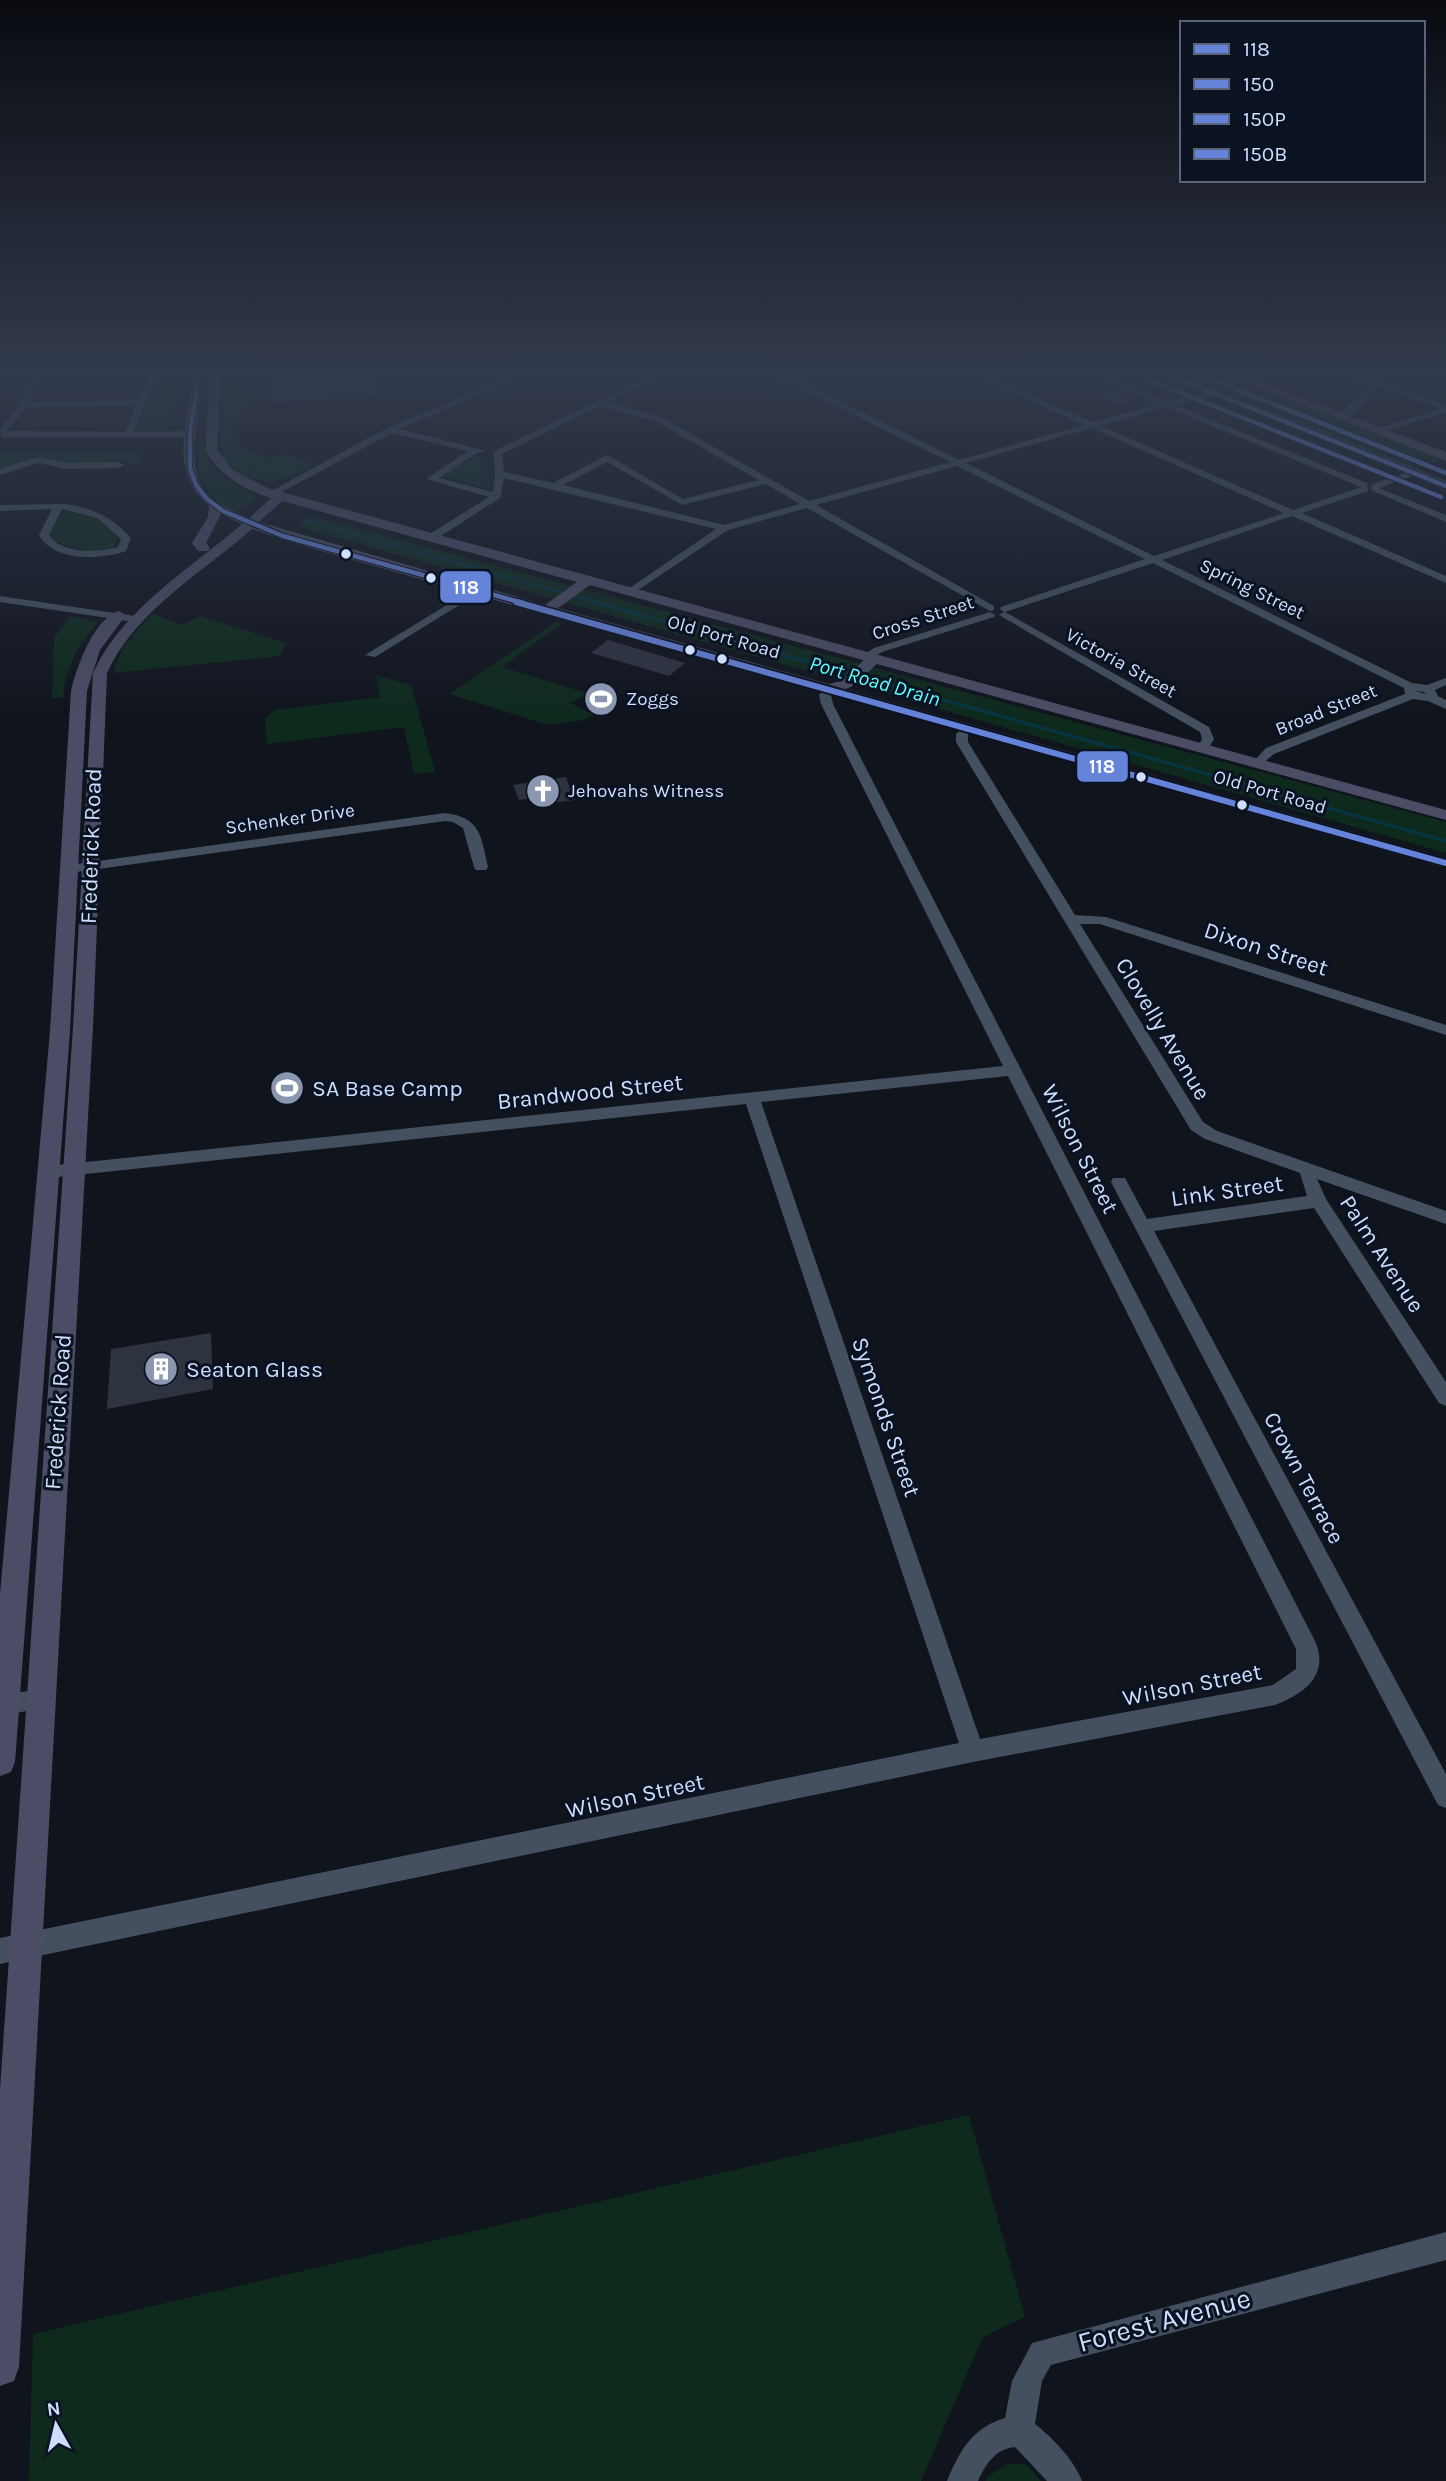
<svg xmlns="http://www.w3.org/2000/svg" width="1446" height="2481" font-family="Karla,sans-serif">
<rect width="100%" height="100%" fill="#10141d"/>
<g fill="#0e2a1d">
<path d="M159,370H179L165,431L137,429Z"/>
<path d="M225,370H246L237,446L266,458L284,453L313,465C277,484 254,490 223,458L219,430Z"/>
<path d="M1164,370H1210L1238,382L1214,389Z"/>
<path d="M1250,386L1437,457L1439,461L1436,463L1425,459L1411,465L1420,469L1414,470L1222,393L1248,389L1243,387Z"/>
<path d="M201,428L206,458L220,477L257,498L236,513C198,492 193,468 201,428Z"/>
<path d="M144,452L132,469L131,462L126,461L60,463L42,458L30,459L0,470V453Z"/>
<path d="M476,456L487,458L490,489L441,476Z"/>
<path d="M71,512L98,520L118,538C116,543 114,548 108,550C95,554 56,546 49,535L61,514Z"/>
<path d="M308,518H319L1446,822V853L301,527L302,525L298,523Z"/>
<path d="M152,613L182,625L200,616L285,643L280,656L113,673L123,647Z"/>
<path d="M70,616L98,622C77,646 66,666 63,698H52L54,638Z"/>
<path d="M556,622L561,624L502,667L590,694L570,703L594,715L584,720L548,725L449,694Z"/>
<path d="M376,675L411,685L435,772L414,774L404,727L267,744L265,718L276,710L380,697Z"/>
<path d="M969,2115L1025,2317L983,2337L921,2481H29L33,2334Z"/>
<path d="M1008,2464H1026L1041,2481H986L987,2477Z"/>
</g>
<g fill="none" stroke-linecap="round" stroke-linejoin="round">
<path stroke="#06343f" stroke-width="2.5" d="M304,520L600,603"/>
<path stroke="#06343f" stroke-width="3.5" d="M594,602L1446,841"/>
</g>
<g fill="#2e3340">
<path d="M273,370H380L379,397L267,403Z"/>
<path d="M1113,388L1116,389L1139,399L1117,405L1091,394Z"/>
<path d="M608,640L685,663L669,676L591,653Z"/>
<path d="M566,777L575,800L544,804L542,797L519,800L513,785Z"/>
<path d="M211,1333L213,1389L107,1409L111,1349Z"/>
</g>
<g fill="none" stroke-linecap="round" stroke-linejoin="round">
<g fill="#44505f" fill-rule="evenodd">
<path d="M34,370H42L40,374L158,370L134,432L193,431L197,434L193,437H2L0,429L19,405ZM148,376L138,400L28,402L38,379ZM136,405L125,432L7,431L26,408Z"/>
<path d="M525,370H535L400,429L486,451L477,453L439,478L493,492L495,475L494,451L663,370H673L607,403L661,417L809,501L950,462L798,387L730,370C752,370 774,382 795,381C815,380 833,370 854,370L804,383L959,460L1084,425L962,370H972L1093,422L1158,404L1078,370H1088L1167,402L1215,390V394L1175,405L1367,483L1368,491L1302,513L1446,576V583L1292,516L1162,560L1412,683L1427,685L1446,678V685L1435,690L1438,696L1446,700V709L1428,701L1413,699L1274,754L1258,767L1252,763L1266,748L1405,694L1404,688L1153,563L1005,612L1209,727L1214,739L1207,751H1199L1197,748L1202,739L1200,732L999,615L1004,612L1000,609L1001,607L1145,559L957,466L816,505L994,606V610L990,611L807,508L728,530L632,594L628,593V589L716,529L504,478L500,498L436,539H428V535L489,497L426,479L468,451L392,433L274,496L266,494L379,432ZM600,406L655,421L759,480L683,499L607,455L553,483L504,472L502,454ZM1166,407L1361,487L1293,510L1101,426ZM1092,428L1284,513L1154,556L966,463ZM607,462L682,505L766,484L800,504L724,525L563,485ZM1415,691L1424,692L1426,694Z"/>
<path d="M1266,370H1274L1266,379L1250,384L1246,381Z"/>
<path d="M1315,370H1328L1374,381L1384,370H1392L1381,382L1446,405V413L1376,433V429L1440,409L1378,386L1351,416L1339,419V415L1370,385Z"/>
<path d="M38,457L67,463L119,462L124,465L119,468L67,469L38,463L0,475V469Z"/>
<path d="M1412,471L1420,473L1379,488L1446,515V522L1371,490L1372,484Z"/>
<path d="M64,504C92,507 112,517 131,538L126,551C100,560 54,562 39,535L52,509L0,511V505ZM62,509L97,518L121,539L118,547C99,553 61,554 49,535Z"/>
<path d="M478,586L482,587V591L375,657L365,655Z"/>
<path d="M0,596L135,616L140,619L135,622L0,602Z"/>
<path d="M990,612L995,615L994,617L882,652L872,658L862,656L874,648Z"/>
<path d="M829,686L835,689L831,695L833,704L1315,1641C1330,1675 1304,1694 1275,1705L973,1762L0,1964V1938L959,1743L746,1104L48,1178L40,1172L48,1166L1003,1066L821,704L819,695L825,687ZM1008,1076L1296,1649V1669L1273,1685L980,1739L761,1102Z"/>
<path d="M967,724L973,728L968,734V742L1075,915L1106,917L1446,1025V1035L1100,924H1080L1203,1122L1217,1131L1446,1211V1224L1317,1179L1326,1199L1446,1382V1406L1439,1403L1314,1208L1154,1231L1446,1774V1808L1438,1805L1111,1182L1113,1178H1125L1147,1219L1307,1196L1300,1173L1205,1139L1191,1130L956,742V734Z"/>
<path d="M445,813C481,817 481,837 488,867L486,870H476L474,867L463,828L453,822L445,821L69,873L62,869L69,865Z"/>
<path d="M40,1690L48,1693L51,1700L48,1707L0,1716V1694Z"/>
<path d="M1446,2232V2260L1051,2365L1042,2381L1035,2424C1053,2438 1074,2460 1082,2481H1047L1015,2447C995,2449 986,2464 978,2481H947C960,2450 972,2428 1005,2418L1012,2381L1032,2343Z"/>
</g>
<g fill="#4a4d65" fill-rule="evenodd">
<path d="M195,370H205C201,401 185,461 203,489C213,503 234,511 249,518L271,498C243,489 219,475 205,450L211,370H221L217,450L233,470L267,488L1446,810V820L877,664L851,687L845,689L1446,858V868L314,549L252,529C202,573 136,610 107,673L93,1027L19,2367L14,2381L0,2386V2089L73,1027L93,673C123,608 189,570 242,524L221,514L206,543L210,548L208,551H198L192,543L208,517L209,506C167,473 188,416 195,370ZM282,501L577,582L545,605L259,522ZM590,585L863,660V661L841,681L829,684L558,608Z"/>
<path d="M119,611L126,615L100,650L87,691L70,1031L15,1762L11,1772L0,1776V1594L50,1031L71,691C76,668 94,618 119,611Z"/>
</g>
<g fill="#564c64" fill-rule="evenodd">
<path d="M1150,370H1166L1446,481V490Z"/>
<path d="M1213,370H1229L1446,452V461Z"/>
</g>
<g stroke="#0b1222" stroke-width="7">
<path id="bus-1-far1" d="M200,370L190,431V468L196,485L207,499L223,511L283,536L523,603"/>
</g>
<g stroke="#0b1222" stroke-width="10">
<path id="bus-1" d="M516,602L1446,863"/>
</g>
<g stroke="#0b1222" stroke-width="7">
<path id="bus-2" d="M1156,370L1446,486"/>
</g>
<g stroke="#0b1222" stroke-width="7">
<path id="bus-3" d="M1151,381L1441,497"/>
</g>
<g stroke="#0b1222" stroke-width="7">
<path id="bus-4" d="M1188,370L1446,473"/>
</g>
<use href="#bus-1-far1" stroke="#6683da" stroke-width="4.5"/>
<use href="#bus-1" stroke="#6683da" stroke-width="6"/>
<use href="#bus-2" stroke="#6683da" stroke-width="4.5"/>
<use href="#bus-3" stroke="#6683da" stroke-width="4.5"/>
<use href="#bus-4" stroke="#6683da" stroke-width="4.5"/>
</g>
<linearGradient id="sky" x2="0" y2="1"><stop stop-color="#090b10"/><stop offset="0.52" stop-color="#313a4c"/><stop offset="1" stop-color="#313a4c" stop-opacity="0"/></linearGradient>
<rect width="1446" height="717" fill="url(#sky)"/>
<defs>
<g id="stadium-disc" transform="scale(1.75)"><circle r="9.5" fill="#8b97b0" stroke="#0b1222"/><path d="M0-5a6.5 5 0 1 0 0 10a6.5 5 0 1 0 0-10ZM-3.5-1.8h7v3.6h-7Z" fill="#fff"/></g>
<g id="church-disc" transform="scale(1.75)"><circle r="9.5" fill="#8b97b0" stroke="#0b1222"/><path d="M-1.2-6h2.4v3.5h3.3v2.4h-3.3V6h-2.4V-.1h-3.3v-2.4h3.3Z" fill="#fff"/></g>
<g id="building-disc" transform="scale(1.75)"><circle r="9.5" fill="#8b97b0" stroke="#0b1222"/><path d="M-4-6H4V6H1V3H-1V6H-4ZM-2.5-4.3h1.7v1.8h-1.7ZM.8-4.3h1.7v1.8H.8ZM-2.5-1h1.7V.8h-1.7ZM.8-1h1.7V.8H.8Z" fill="#fff"/></g>
</defs>
<g fill-rule="evenodd">
<use href="#stadium-disc" x="601" y="699"/>
<use href="#church-disc" x="543" y="791"/>
<use href="#stadium-disc" x="287" y="1088"/>
<use href="#building-disc" x="161" y="1369"/>
</g>
<g fill="#cddeff" stroke="#0b1222" stroke-width="2.5">
<circle cx="346" cy="554" r="6"/>
<circle cx="431" cy="578" r="6"/>
<circle cx="690" cy="650" r="6"/>
<circle cx="722" cy="659" r="6"/>
<circle cx="1141" cy="777" r="6"/>
<circle cx="1242" cy="805" r="6"/>
</g>
<g text-anchor="middle" dominant-baseline="central" stroke-width="6" stroke-linejoin="round" paint-order="stroke">
<g font-size="19" fill="#cddeff" stroke="#0b1222">
<text transform="translate(1252 589) rotate(26)">Spring Street</text>
<text transform="translate(923 618) rotate(-18)">Cross Street</text>
<text transform="translate(724 637) rotate(16)">Old Port Road</text>
<text transform="translate(1121 663) rotate(29)">Victoria Street</text>
<text transform="translate(1326 710) rotate(-22)">Broad Street</text>
<text transform="translate(1270 792) rotate(16)">Old Port Road</text>
<text transform="translate(290 819) rotate(-8)">Schenker Drive</text>
</g>
<g font-size="19" fill="#cddeff" stroke="#0b1222" text-anchor="start">
<text x="626" y="699">Zoggs</text>
<text x="568" y="791">Jehovahs Witness</text>
</g>
<g font-size="21" font-style="italic" fill="#5bfeff" stroke="#0b1222">
<text transform="translate(875 681) rotate(16)">Port Road Drain</text>
</g>
<g font-size="23" fill="#cddeff" stroke="#0b1222">
<text transform="translate(91 846) rotate(-88)">Frederick Road</text>
<text transform="translate(1266 949) rotate(18)">Dixon Street</text>
<text transform="translate(1163 1029) rotate(59)">Clovelly Avenue</text>
<text transform="translate(590 1092) rotate(-6)">Brandwood Street</text>
<text transform="translate(1080 1149) rotate(63)">Wilson Street</text>
<text transform="translate(1227 1191) rotate(-8)">Link Street</text>
<text transform="translate(1382 1254) rotate(57)">Palm Avenue</text>
<text transform="translate(58 1412) rotate(-86)">Frederick Road</text>
<text transform="translate(886 1417) rotate(71)">Symonds Street</text>
<text transform="translate(1304 1478) rotate(62)">Crown Terrace</text>
<text transform="translate(1192 1685) rotate(-11)">Wilson Street</text>
<text transform="translate(635 1796) rotate(-12)">Wilson Street</text>
</g>
<g font-size="23" fill="#cddeff" stroke="#0b1222" text-anchor="start">
<text x="312" y="1088">SA Base Camp</text>
<text x="186" y="1369">Seaton Glass</text>
</g>
<g font-size="28" fill="#cddeff" stroke="#0b1222">
<text transform="translate(1164 2320) rotate(-15)">Forest Avenue</text>
</g>
</g>
<g stroke="#0b1222" stroke-width="2.5">
<rect x="439" y="570" width="53" height="34" rx="7" fill="#6683da"/>
<rect x="1076" y="750" width="53" height="33" rx="7" fill="#6683da"/>
</g>
<g font-size="19" text-anchor="middle" font-weight="bold" fill="#fff">
<text x="466" y="594">118</text>
<text x="1102" y="773">118</text>
</g>
<rect x="1180" y="21" width="245" height="161" fill="#0b1222" stroke="#59647a" stroke-width="2"/>
<rect x="1194" y="44" width="35" height="10" fill="#6683da" stroke="#59647a" stroke-width="2"/>
<text x="1243" y="56" font-size="21" fill="#cddeff">118</text>
<rect x="1194" y="79" width="35" height="10" fill="#6683da" stroke="#59647a" stroke-width="2"/>
<text x="1243" y="91" font-size="21" fill="#cddeff">150</text>
<rect x="1194" y="114" width="35" height="10" fill="#6683da" stroke="#59647a" stroke-width="2"/>
<text x="1243" y="126" font-size="21" fill="#cddeff">150P</text>
<rect x="1194" y="149" width="35" height="10" fill="#6683da" stroke="#59647a" stroke-width="2"/>
<text x="1243" y="161" font-size="21" fill="#cddeff">150B</text>
<g transform="translate(56 2425) rotate(352)" stroke="#0b1222" stroke-width="5" paint-order="stroke">
<path d="M0-5L12 26L0 18L-12 26Z" fill="#cddeff"/>
<text y="-10" font-size="19" font-weight="bold" text-anchor="middle" fill="#cddeff">N</text>
</g>
</svg>
